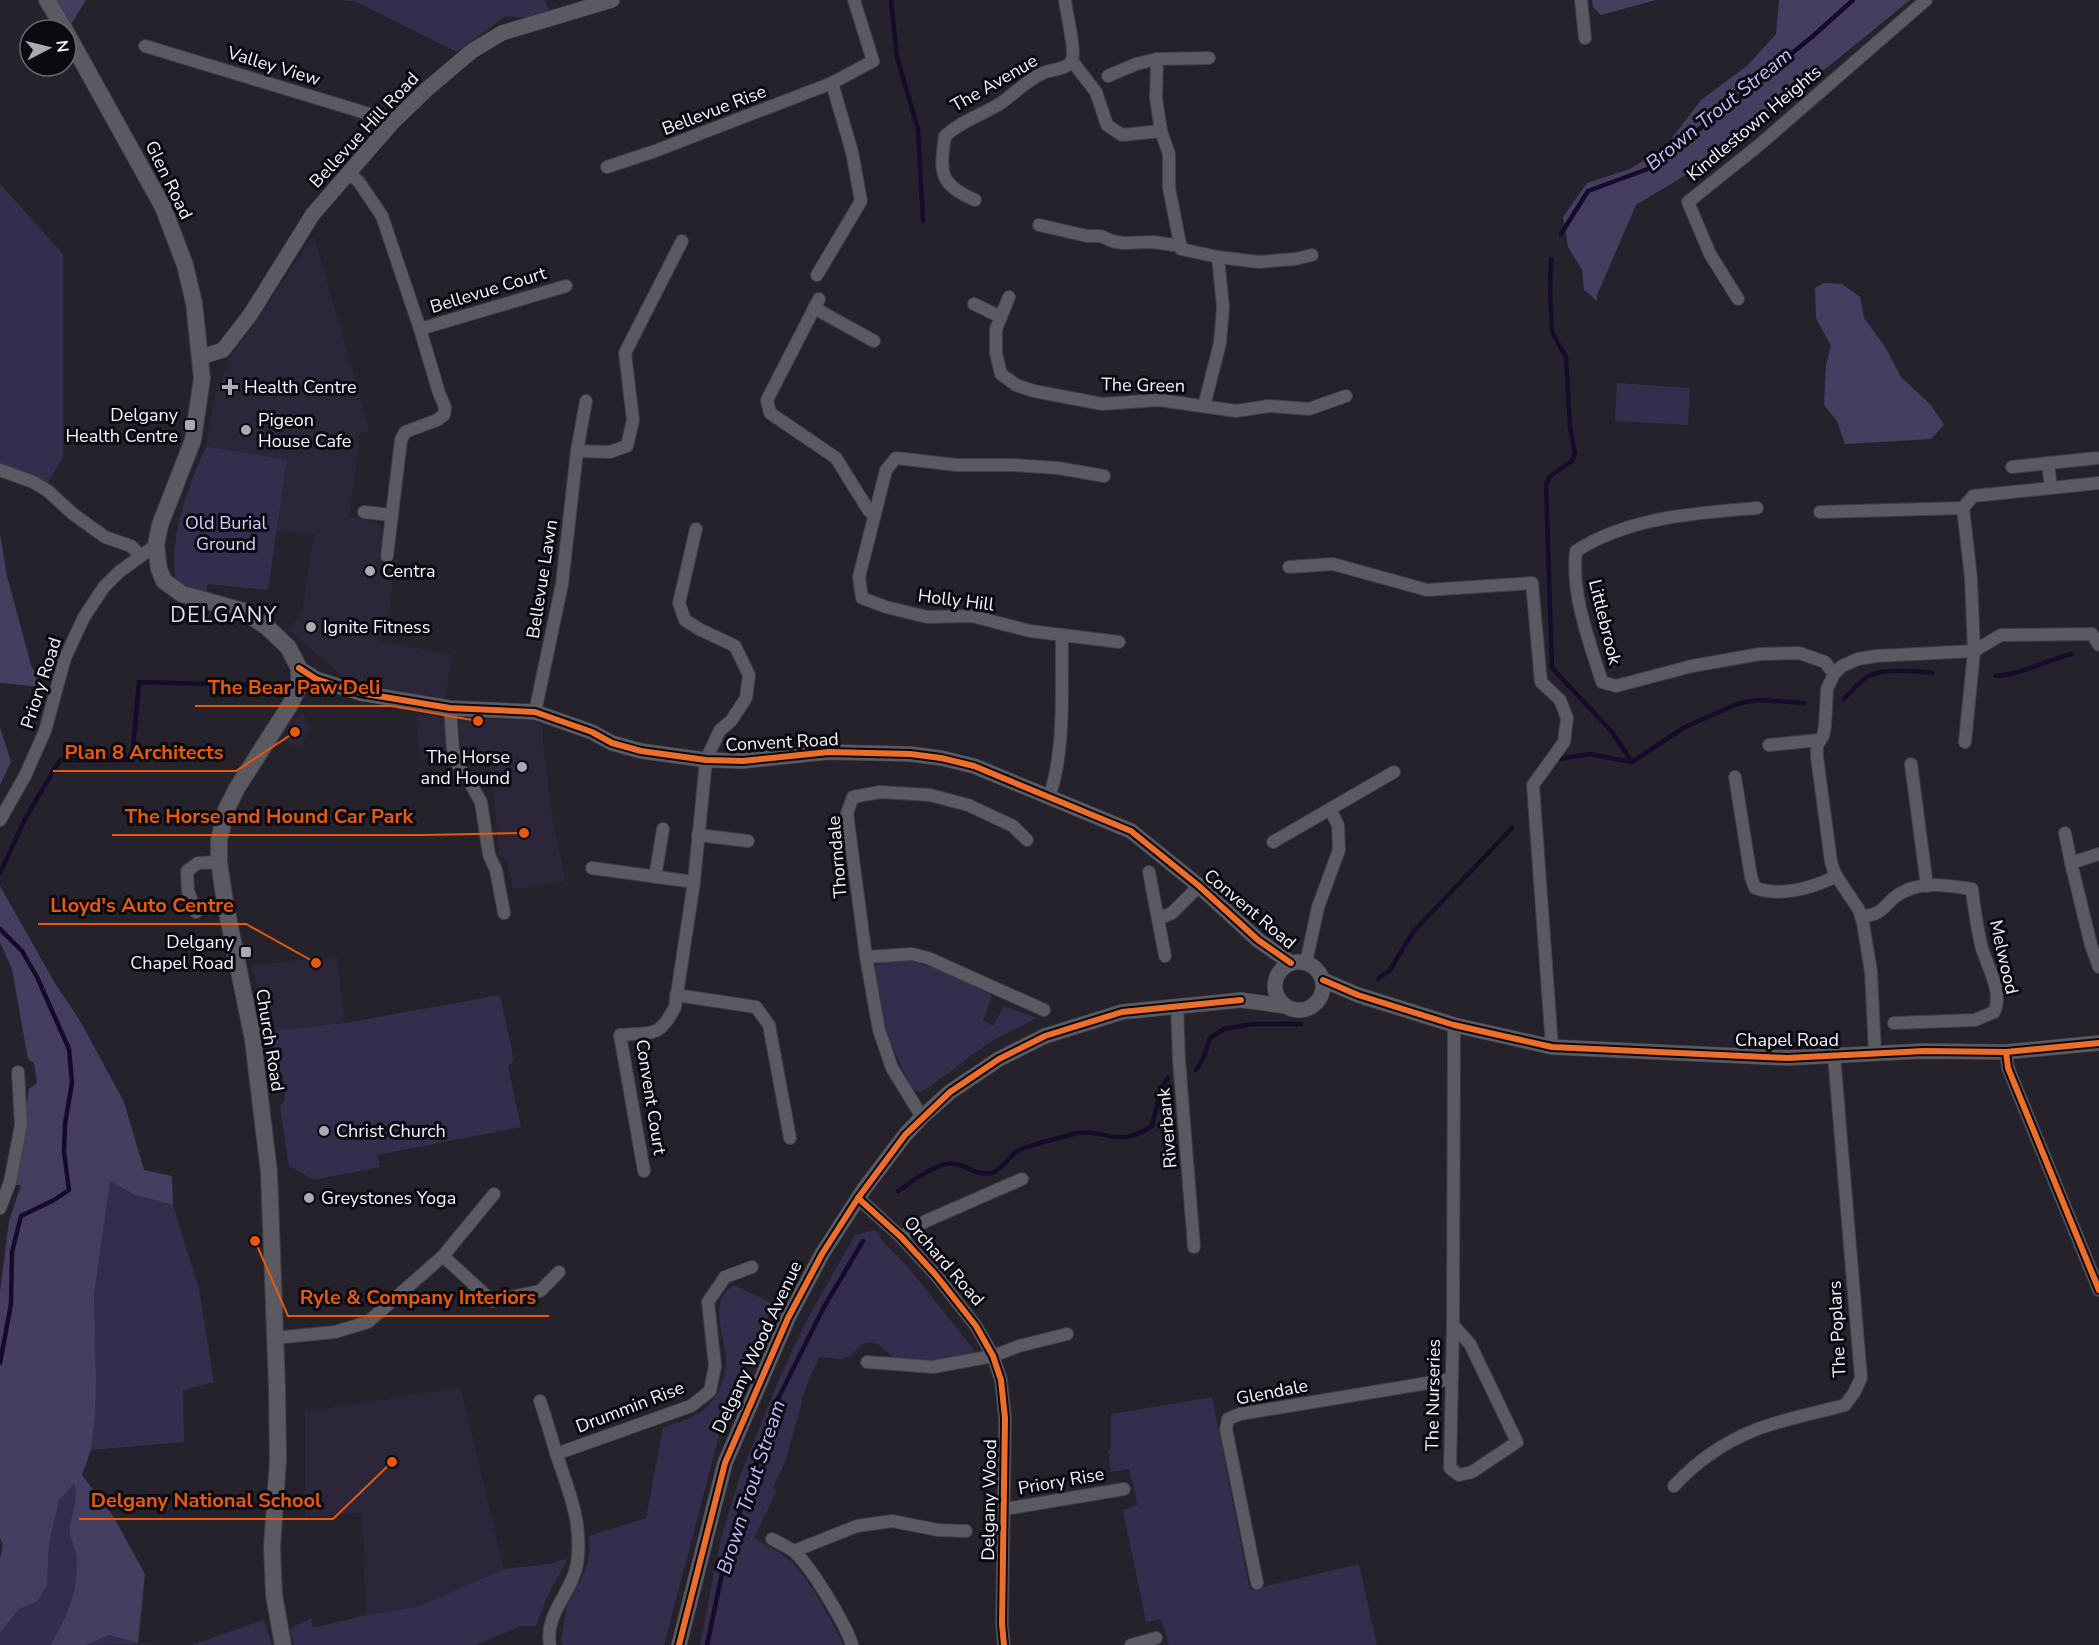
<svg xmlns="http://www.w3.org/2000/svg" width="2099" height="1645" font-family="'Nunito Sans',sans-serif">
<rect width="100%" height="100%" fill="#25222c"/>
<g fill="#2b263a">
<path d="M314,236L370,430L360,433L349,517L375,521L379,524L382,529L379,558L395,562L388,621L377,640L453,655L444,702L348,681L289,630L302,612L314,534L277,531L287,460L206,446L213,402L231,355Z"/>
<path d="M302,710L309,727L302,748L281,741Z"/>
<path d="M416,715L446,718L450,755L420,758Z"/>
<path d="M458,718L531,720L543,725V747L554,827L566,881L513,890L507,861L500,857L489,758H463Z"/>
<path d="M337,957L345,1023L270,1031L251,965Z"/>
<path d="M461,1388L504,1569L417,1607L366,1615L362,1513L305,1517V1411Z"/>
</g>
<g fill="#352d4e">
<path d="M341,0H545L549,10L526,18L506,16L457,52L357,2Z"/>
<path d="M0,184L63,254V457L47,484L0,464Z"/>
<path d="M1617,383L1690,388L1688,425L1615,421Z"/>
<path d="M206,446L287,460L268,590L208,584L206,594L175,580C170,532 187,490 206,446Z"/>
<path d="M888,959C926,959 959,979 992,996L983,1020L993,1026L1004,1006L1037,1018L988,1043L928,1088L921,1092L913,1091L889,1040L874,966Z"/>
<path d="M500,995L514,1060L508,1066L521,1127L377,1155L380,1167L314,1180L289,1166L280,1107L285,1100L283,1076L273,1065L270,1031L345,1023Z"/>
<path d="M110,1180L135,1195L173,1205L199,1289L214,1382L183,1390L184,1442L91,1450L96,1379L94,1295Z"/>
<path d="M875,1230L886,1245L908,1267L974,1350L970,1355L945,1361L894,1358C880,1344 865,1332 852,1356L841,1359L819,1357L806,1387L785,1462L773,1488L777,1490L754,1538C765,1545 777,1550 787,1558C808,1575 831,1620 844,1645H700L720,1542L739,1479L777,1384L804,1325L855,1235Z"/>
<path d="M734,1285L774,1304L725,1413L664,1645H563L561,1640L567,1605L585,1571L590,1551L589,1536L646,1518L663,1428C679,1422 702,1416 712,1401C719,1392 725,1379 726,1367C728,1341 705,1300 734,1285Z"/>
<path d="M1212,1397L1250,1590L1359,1564L1377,1645H1169L1161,1619L1146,1622L1123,1510L1138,1505L1129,1469L1111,1472L1108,1451L1111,1448V1414Z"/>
<path d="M74,1484C80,1501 68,1518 70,1535C71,1541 75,1546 76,1553C80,1587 68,1617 50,1645H0V1633L5,1627L19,1609L37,1602L47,1586L49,1544L59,1499Z"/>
<path d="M568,1558L546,1599L536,1626H521L475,1645H294L290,1629L311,1618L313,1628L366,1615L417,1607L504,1569L549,1564Z"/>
<path d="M264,1620L272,1645H192Z"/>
<path d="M109,1635L138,1643L163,1644L86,1645Z"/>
</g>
<g fill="#463e60">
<path d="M53,0H86L68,29Z"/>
<path d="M1592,0H1656L1601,15L1593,7Z"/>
<path d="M1779,0H1910L1807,84L1734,136L1684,176L1636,205L1597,295V301L1584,290L1582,270L1568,247L1563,217L1587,183L1630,169L1666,146L1701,100L1747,66L1776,34Z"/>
<path d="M1824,283L1842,284L1860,297L1864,318L1885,347L1901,377L1931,405L1944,425L1931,439L1845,444L1837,421L1824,405L1826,365L1831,346L1816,318L1815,288Z"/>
<path d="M0,534L7,576L31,665L43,687L0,683Z"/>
<path d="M0,727L11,762L0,785Z"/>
<path d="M0,886L56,985L79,1019L124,1102L144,1170L172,1176L173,1205L135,1195L110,1181L94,1295L96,1379L95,1415L91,1450L82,1475L113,1516L145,1574L138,1643L109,1635L86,1645H50C68,1617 80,1587 76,1553C75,1547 71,1541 70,1535C68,1518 80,1501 74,1484L59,1500L49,1544L47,1586L37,1602L19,1609L0,1633V1559L3,1546L0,1538V1292L9,1221L21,1185H13L17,1173L29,1089L37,1083L34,1063L28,1059L12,969L0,942Z"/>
</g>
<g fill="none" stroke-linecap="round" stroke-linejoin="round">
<g stroke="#160b2a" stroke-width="4.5">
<path d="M891,0L897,57L918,129L923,221"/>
<path d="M1561,234L1588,191L1653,167L1813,36L1853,0"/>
<path d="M1551,259L1550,294L1552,332L1566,357L1570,427L1575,454L1572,461L1550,476L1546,485L1552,668L1612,732L1632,762"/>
<path d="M1996,676C2023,674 2046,660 2072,654"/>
<path d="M1844,699C1852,691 1860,681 1869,676C1884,668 1915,671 1932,673"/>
<path d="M1559,759L1589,754L1632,762L1685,727L1737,704L1757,700L1804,703"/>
<path d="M0,873L26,817L60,760H132L139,682L247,685"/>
<path d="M0,929L22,951L37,977L69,1049L72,1083L65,1124L64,1152L69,1190L54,1200L21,1216L12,1252L11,1304L0,1363"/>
<path d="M1378,979L1390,970L1413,932L1512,828"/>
<path d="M1196,1070L1203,1059L1210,1038L1224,1029L1252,1024H1301"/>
<path d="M898,1191C912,1182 939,1160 956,1164C968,1166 977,1176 991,1173C1003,1170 1009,1155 1019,1150C1037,1142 1058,1139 1077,1133C1109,1129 1117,1149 1152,1126L1161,1089L1168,1078"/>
<path d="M707,1645L723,1569L743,1502L771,1426L774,1407L824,1307L863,1241"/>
</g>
<g stroke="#403e46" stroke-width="14">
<g id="minor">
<path d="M1581,0L1585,38"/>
<path d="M145,46L379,117L392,123"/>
<path d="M1157,59L1156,98L1161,131L1169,154V188L1181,249L1218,257L1223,307L1220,343L1204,406"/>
<path d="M1072,61L1096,92L1107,125L1122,135L1161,131"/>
<path d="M1108,76L1136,64L1157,59L1209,58"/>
<path d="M607,167L655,151L832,83L873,61L854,0"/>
<path d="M350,174L359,182L382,216L420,329L439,393L445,407L444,415L437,420L405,432L401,440L387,556"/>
<path d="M975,200C938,184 940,172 945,136C961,121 982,115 1001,103C1015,93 1027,80 1043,73C1051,69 1068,70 1072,60C1076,51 1066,12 1065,0"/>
<path d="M1039,225L1087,236H1101L1112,241L1123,243L1153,242L1181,246"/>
<path d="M1218,257L1259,262L1295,259L1312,255"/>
<path d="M817,275L861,201L852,152L832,83"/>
<path d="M1009,297L996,329V353L1001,374L1016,385L1034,391L1102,404L1159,400L1236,411L1269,406L1309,409L1346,396"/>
<path d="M819,299L767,400L770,413L836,458L869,511L875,513"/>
<path d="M1738,299L1710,254L1688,202L1758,146L1926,0"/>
<path d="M974,304L1001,317"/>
<path d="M814,308L874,341"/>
<path d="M420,329L566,286"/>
<path d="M577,451L610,452L627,446L633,420L625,353L682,241"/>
<path d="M2048,463L2051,488"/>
<path d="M2012,467L2096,458"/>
<path d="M0,470L33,482L48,491L73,514L105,537L131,546L141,556"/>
<path d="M1104,476L1058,468L1013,465H957L896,458L886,470L859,577L862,598L886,607L927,617L972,616L1030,631L1119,642"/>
<path d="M1757,508C1695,513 1629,517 1576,551C1571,595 1589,640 1602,682L1616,686L1692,666L1760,654L1799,653L1825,662L1834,674"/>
<path d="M1963,508L1973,496L2099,483"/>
<path d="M364,512L392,515"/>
<path d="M1820,512L1963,508L1971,578L1974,651L1965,742"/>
<path d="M1289,567L1333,564L1427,590L1532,583L1541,682L1560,700L1567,718L1564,742L1533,785L1552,1047"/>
<path d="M450,708L453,749L459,767L469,781L481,802L489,855L496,870L504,913"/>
<path d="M535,712L562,584L577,451L586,401"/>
<path d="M1769,745L1820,740"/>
<path d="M1911,764L1927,886"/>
<path d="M1735,777L1751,877L1755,888C1782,897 1812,888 1837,876"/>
<path d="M1049,797C1066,749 1061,687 1062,635"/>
<path d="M0,820L25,776L45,731L65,658L84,617L104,587L119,572L156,545"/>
<path d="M2065,833L2071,863L2099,854"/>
<path d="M698,835L748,841"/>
<path d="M1273,842L1394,772"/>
<path d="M2071,863L2091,945L2099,967"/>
<path d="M592,868L694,882"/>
<path d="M1149,872L1165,956"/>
<path d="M655,877L663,829"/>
<path d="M196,912L188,891L187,871L198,863L219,862"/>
<path d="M1861,916C1887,916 1885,899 1905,891C1926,881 1950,886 1972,889C1974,908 1977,926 1981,945C1986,965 2004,992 1994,1012L1975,1020L1894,1023"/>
<path d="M1158,919L1172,913L1199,886"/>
<path d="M866,957L912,954L928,958L1044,1010"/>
<path d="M1306,963L1318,907L1339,850L1338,825L1330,809"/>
<path d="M676,995L756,1007L769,1025L790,1138"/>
<path d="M1177,1005L1179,1060L1194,1247"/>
<path d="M1875,1052L1871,972L1863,923L1859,910L1835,874L1831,862L1817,757V745L1823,736L1825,726L1827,689L1834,674L1842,666L1858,659L1876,656L1974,651L2001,635L2092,634L2099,645"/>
<path d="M2006,1052L2008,1068L2099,1290"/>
<path d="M922,1117L892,1068L879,1030L866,957L847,813L853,797L880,792L930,795L968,805L1013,826L1027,840"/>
<path d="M644,1171L620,1035C651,1032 659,1039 675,1007L694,882L706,760L720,730L731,721L746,698L749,675L735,646L699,629L685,620L679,603L696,529"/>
<path d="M858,1198L901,1237L935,1274L976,1326L993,1356L1001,1380L1005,1418L1002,1624L1004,1645"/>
<path d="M0,1208L10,1182L21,1125L18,1072"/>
<path d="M901,1237L926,1221L1022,1179"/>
<path d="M443,1256L492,1301L540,1291L559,1272"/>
<path d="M1453,1325L1470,1344L1517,1442L1472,1472L1459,1475L1450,1468L1453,1325L1454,1025"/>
<path d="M274,1338L335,1332L368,1322L443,1256L494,1194"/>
<path d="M867,1362L933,1367L993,1356L1019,1346L1067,1334"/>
<path d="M540,1401C546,1418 551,1436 556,1453C569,1492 583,1523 577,1564C572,1593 544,1614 550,1645"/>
<path d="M556,1454L691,1406L710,1391L715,1366L708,1302L725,1277L752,1267"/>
<path d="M1674,1486C1696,1462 1725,1442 1755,1430C1783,1419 1816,1413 1845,1405L1854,1393L1861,1378L1834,1055"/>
<path d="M1005,1509L1124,1489"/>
<path d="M772,1539C779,1543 786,1546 792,1550C809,1562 846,1625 852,1645"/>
<path d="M794,1551L857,1526L892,1521L938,1530L966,1531"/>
<path d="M1257,1583L1226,1429L1228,1419L1240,1414L1452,1379"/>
<path d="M1131,1645L1156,1638"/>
</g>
</g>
<g stroke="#403e46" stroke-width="16">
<g id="tertiary">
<path d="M201,357L223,350L250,315L313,214L392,123L426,90L472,51L502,33L612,0"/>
<path d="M299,668L316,679L360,693L450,708L535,712L592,732L612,743L641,751L706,760L743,761L829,752L910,754L941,758L974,766L1131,831L1199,886L1258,940L1291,963"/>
<circle cx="1299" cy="986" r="24"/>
<path d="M1323,980L1358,995L1454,1025L1552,1047L1787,1058L1924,1051L2006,1052L2099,1043"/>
<path d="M679,1645L725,1463L788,1318L822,1254L864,1189L905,1135L922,1117L950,1092L999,1059L1045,1036L1122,1012L1241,1000L1285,1006"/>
</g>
</g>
<g stroke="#403e46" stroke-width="18">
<g id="secondary">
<path d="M47,0L65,30"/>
<path d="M66,32L163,207L185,265L194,303L202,378L193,440L160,525L156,545L159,569L164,581L182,594L243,611L267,627L288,647L299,668V686L290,705L237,788L226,810L219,840V862L225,902L253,1040L269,1172L277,1388L278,1460L272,1547L274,1595L283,1645"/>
</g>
</g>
<use href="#minor" stroke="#5b5961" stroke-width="12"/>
<use href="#tertiary" stroke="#5b5961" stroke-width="15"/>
<use href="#secondary" stroke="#5b5961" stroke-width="16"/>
<g stroke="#0c0a11" stroke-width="10">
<g id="cycleway">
<path d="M299,668L316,679L360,693L450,708L535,712L592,732L612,743L641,751L706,760L743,761L829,752L910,754L941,758L974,766L1131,831L1199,886L1258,940L1291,963"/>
<path d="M1323,980L1358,995L1454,1025L1552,1047L1787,1058L1924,1051L2006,1052L2099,1043"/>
<path d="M2006,1052L2008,1068L2099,1290"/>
<path d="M858,1198L901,1237L935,1274L976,1326L993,1356L1001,1380L1005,1418L1002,1624L1004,1645"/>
<path d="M679,1645L725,1463L788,1318L822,1254L858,1198L905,1135L950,1092L999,1059L1045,1036L1122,1012L1241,1000"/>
</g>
</g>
<use href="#cycleway" stroke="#ee6e29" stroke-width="6"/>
</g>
<g fill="#aca9b3" stroke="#0c0a11" stroke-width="2">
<path d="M227 378h6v6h6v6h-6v6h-6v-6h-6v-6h6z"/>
<rect x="184" y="419" width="12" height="12" rx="3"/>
<circle cx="246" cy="430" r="6"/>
<circle cx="370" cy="571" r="6"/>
<circle cx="311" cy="627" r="6"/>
<circle cx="522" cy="767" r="6"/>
<rect x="240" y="946" width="12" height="12" rx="3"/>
<circle cx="324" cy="1131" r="6"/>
<circle cx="309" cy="1198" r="6"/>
</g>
<g text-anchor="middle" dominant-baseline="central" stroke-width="6" stroke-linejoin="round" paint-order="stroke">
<g font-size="18" fill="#f4f2fc" stroke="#0c0a11">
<text transform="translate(274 66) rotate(17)">Valley View</text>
<text transform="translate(994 83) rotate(-30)">The Avenue</text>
<text transform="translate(714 110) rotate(-21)">Bellevue Rise</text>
<text transform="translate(1754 123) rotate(-40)">Kindlestown Heights</text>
<text transform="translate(364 130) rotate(-47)">Bellevue Hill Road</text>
<text transform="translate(169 180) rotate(64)">Glen Road</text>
<text transform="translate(488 290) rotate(-17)">Bellevue Court</text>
<text transform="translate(1143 385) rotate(1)">The Green</text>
<text transform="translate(542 579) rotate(-81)">Bellevue Lawn</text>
<text transform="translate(956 600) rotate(7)">Holly Hill</text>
<text transform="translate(1605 622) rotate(76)">Littlebrook</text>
<text transform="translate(41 683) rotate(-72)">Priory Road</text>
<text transform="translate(782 742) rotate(-3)">Convent Road</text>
<text transform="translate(837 857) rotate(-95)">Thorndale</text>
<text transform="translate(1250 909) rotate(40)">Convent Road</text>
<text transform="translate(2004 957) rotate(77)">Melwood</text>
<text transform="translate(270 1040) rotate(81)">Church Road</text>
<text x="1787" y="1040">Chapel Road</text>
<text transform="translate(651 1097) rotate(81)">Convent Court</text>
<text transform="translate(1167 1128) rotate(-95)">Riverbank</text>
<text transform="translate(944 1261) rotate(49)">Orchard Road</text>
<text transform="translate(1837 1329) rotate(-93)">The Poplars</text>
<text transform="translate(757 1347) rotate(-65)">Delgany Wood Avenue</text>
<text transform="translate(1272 1392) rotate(-11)">Glendale</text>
<text transform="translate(1433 1395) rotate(-89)">The Nurseries</text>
<text transform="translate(630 1407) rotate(-21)">Drummin Rise</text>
<text transform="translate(1061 1481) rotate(-10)">Priory Rise</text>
<text transform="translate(989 1500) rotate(-89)">Delgany Wood</text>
</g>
<g font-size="18" fill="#f4f2fc" stroke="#0c0a11" text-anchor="start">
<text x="244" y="387">Health Centre</text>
<text x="178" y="415" text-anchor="end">Delgany<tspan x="178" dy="21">Health Centre</tspan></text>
<text x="258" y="420">Pigeon<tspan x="258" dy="21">House Cafe</tspan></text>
<text x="382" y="571">Centra</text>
<text x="323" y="627">Ignite Fitness</text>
<text x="510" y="757" text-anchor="end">The Horse<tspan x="510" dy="21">and Hound</tspan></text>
<text x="234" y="942" text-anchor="end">Delgany<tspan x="234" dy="21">Chapel Road</tspan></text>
<text x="336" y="1131">Christ Church</text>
<text x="321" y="1198">Greystones Yoga</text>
</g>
<g font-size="18" fill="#d5cdf6" stroke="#0c0a11">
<text x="226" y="523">Old Burial<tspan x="226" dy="21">Ground</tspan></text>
</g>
<g font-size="20" font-style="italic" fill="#c7b8fc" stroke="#0c0a11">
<text transform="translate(1719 109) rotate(-39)">Brown Trout Stream</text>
<text transform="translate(751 1487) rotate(-72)">Brown Trout Stream</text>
</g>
<g font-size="21" letter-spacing="1.5" fill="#e0dcf1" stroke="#0c0a11">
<text x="224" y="615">DELGANY</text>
</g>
</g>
<path fill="none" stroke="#e8590c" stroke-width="2" d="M478 721L392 706H195M295 732L236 771H53M524 833L425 835H112M316 963L246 924H38M255 1241L288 1316H549M392 1462L333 1519H79"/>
<g fill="#e8590c" stroke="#0c0a11" stroke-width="2">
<circle cx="478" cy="721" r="6"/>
<circle cx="295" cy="732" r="6"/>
<circle cx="524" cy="833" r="6"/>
<circle cx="316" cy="963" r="6"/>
<circle cx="255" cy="1241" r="6"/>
<circle cx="392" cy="1462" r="6"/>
</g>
<g font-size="20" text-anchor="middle" font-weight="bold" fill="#e8590c" stroke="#0c0a11" stroke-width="6" stroke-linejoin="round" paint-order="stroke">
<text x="294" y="694">The Bear Paw Deli</text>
<text x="144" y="759">Plan 8 Architects</text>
<text x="269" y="823">The Horse and Hound Car Park</text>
<text x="142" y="912">Lloyd's Auto Centre</text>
<text x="418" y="1304">Ryle &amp; Company Interiors</text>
<text x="206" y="1507">Delgany National School</text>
</g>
<g transform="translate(48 48) rotate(83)"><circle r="28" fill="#0c0a11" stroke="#69676f" stroke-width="1.5"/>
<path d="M0-4.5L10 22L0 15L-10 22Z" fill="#aca9b3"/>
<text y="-9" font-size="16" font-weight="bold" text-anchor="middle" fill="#f4f2fc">N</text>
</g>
</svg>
